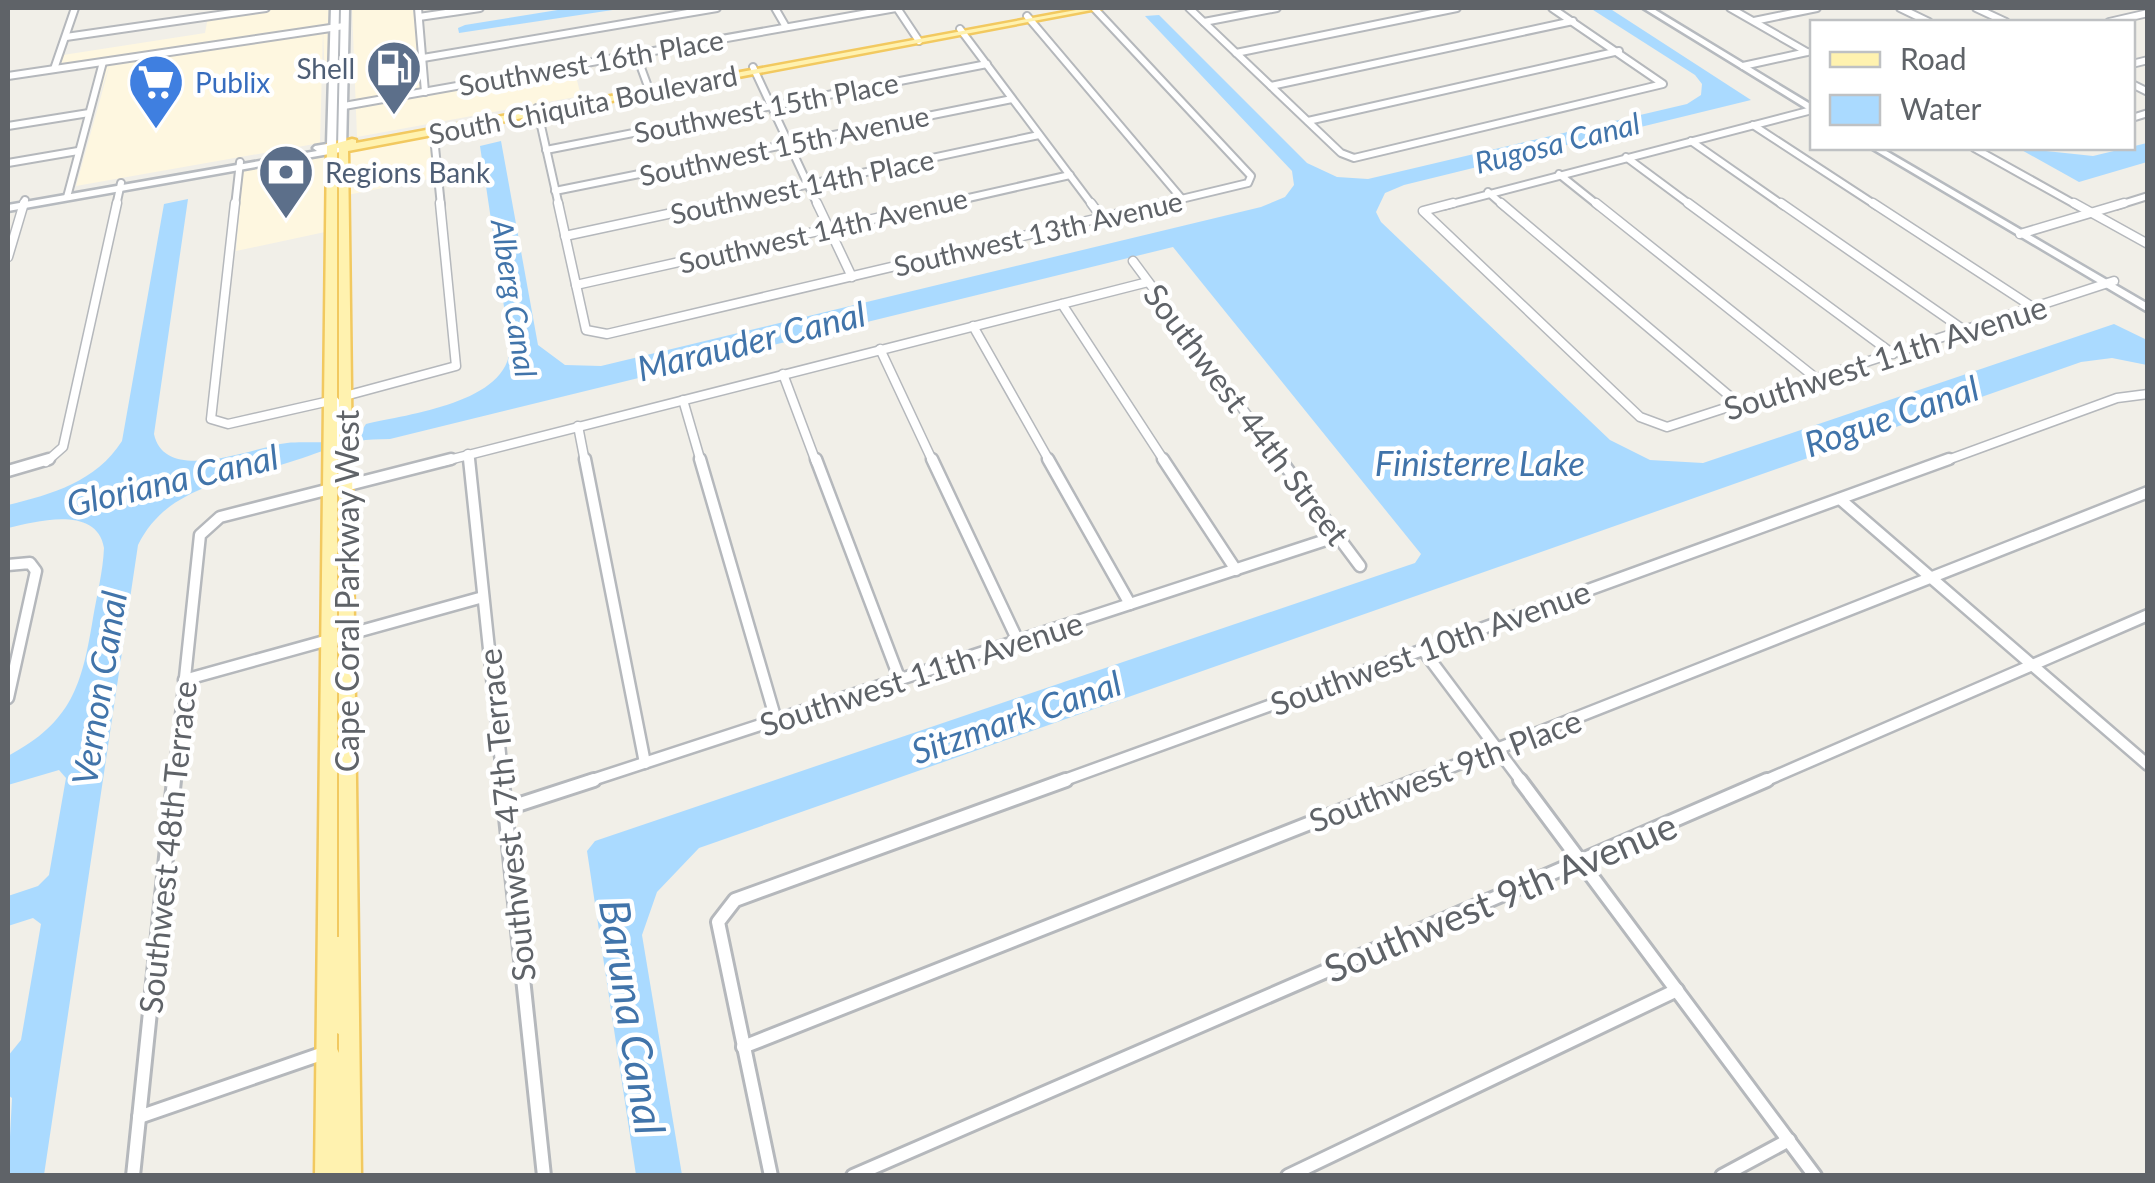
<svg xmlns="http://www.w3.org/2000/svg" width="2155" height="1183" font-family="Lato,sans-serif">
<rect width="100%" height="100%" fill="#f1efe8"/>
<g fill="#fef7e0">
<path d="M278,8H332L329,79L325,80L323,30L320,143L76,186L110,64L92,117L88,118L100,67L54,73L63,55L205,33L208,17Z"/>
<path d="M352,8H413L423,96L574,69L581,96L357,137Z"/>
<path d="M434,134V178L347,195L346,149Z"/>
<path d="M325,155V232L236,251L243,169Z"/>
</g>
<g fill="#aadaff">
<path d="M570,8H626L459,33L458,28L465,25Z"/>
<path d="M1590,8H1609L1751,100L1404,185L1385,193L1376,212L1381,222L1610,440L1650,460L1703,463L2114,324L2147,340V365L2112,358L2081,362L699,848L657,892L642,935L682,1175H636L587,851L595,841L1415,563L1421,554L1173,247L390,439C340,439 331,450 287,463C231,481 167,486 138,545L44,1175H8L12,1098L8,1095V1056L21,1040L41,924L33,918L8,926V896L38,886L49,875L66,778L59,770L8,785V756C72,722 82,685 93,618C97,595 103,571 104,548C97,505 37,521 8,528V505C52,494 96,482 122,441L164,204L188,199L154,434C165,486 254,447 287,443C310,440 352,449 366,424C408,414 509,403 510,347L480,146L501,141L538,345L565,365L601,366L1261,207L1285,197L1294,185L1292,171L1145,16L1159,15L1307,163L1337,177L1368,179L1687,104L1701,95L1702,84L1695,75Z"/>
<path d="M2147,143V162L2079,182L2018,148L2093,156Z"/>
</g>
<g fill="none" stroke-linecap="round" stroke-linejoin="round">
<g stroke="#b5b8bc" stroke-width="10">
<g id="street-far3">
<path d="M418,8L425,92"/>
<path d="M775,8L786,27"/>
<path d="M897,8L919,41"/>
<path d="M1094,8L1251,176L1248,183L1152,206"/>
<path d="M1189,8L1341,153L1354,158L1663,84L1552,8"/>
<path d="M1730,8L1807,52"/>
<path d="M1900,8L1929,22"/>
<path d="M1976,8L2006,22"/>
<path d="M1027,16L1182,199"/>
<path d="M419,17L480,8"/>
<path d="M1754,21L1817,8"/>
<path d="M1204,22L1277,8"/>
<path d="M2109,22L2148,13"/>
<path d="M960,29L1093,206"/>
<path d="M66,37L266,8"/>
<path d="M1236,53L1457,8"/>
<path d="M636,54L650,92"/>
<path d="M423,58L717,8"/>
<path d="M2132,64L2148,60"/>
<path d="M1743,66L1807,52"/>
<path d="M753,67L818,206"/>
<path d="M54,69L75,8"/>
<path d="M8,76L344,26"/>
<path d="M2132,84L2148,92"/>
<path d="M1271,86L1573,21"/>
<path d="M344,106L896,8"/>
<path d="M537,108L559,206"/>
<path d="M2132,118L2148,113"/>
<path d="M1308,121L1619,51"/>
<path d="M1753,125L1877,206"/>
<path d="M8,126L89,113"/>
<path d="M433,127L441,206"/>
<path d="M1691,141L1784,206"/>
<path d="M1974,148L2078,206"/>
<path d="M546,150L987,64"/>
<path d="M1626,157L1692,206"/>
<path d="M8,163L78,151"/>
<path d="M1559,174L1599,206"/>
<path d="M555,191L1012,99"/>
<path d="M1488,192L1504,206"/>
<path d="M67,197L103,62"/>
<path d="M23,206L25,200"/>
<path d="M116,206L121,183"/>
<path d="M235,206L240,162"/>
<path d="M708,206L1039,135"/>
<path d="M933,206L1070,175"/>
<path d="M1444,206L1812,110"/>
<path d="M2116,206L2148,196"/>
</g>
</g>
<g stroke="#b5b8bc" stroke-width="11">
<g id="street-far2">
<path d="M235,203L211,419L228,424L334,400L339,406L338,447L345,454"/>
<path d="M558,203L586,330L607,334L1163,203"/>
<path d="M817,203L852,277"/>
<path d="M1091,203L1102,218"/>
<path d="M1453,203L1423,211L1640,417L1667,427L2114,281"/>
<path d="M1501,203L1739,404"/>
<path d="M1596,203L1817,379"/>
<path d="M1688,203L1893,354"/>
<path d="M1781,203L1964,330"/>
<path d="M1873,203L2034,308"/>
<path d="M2074,203L2148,244"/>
<path d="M2020,234L2124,203"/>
<path d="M565,236L719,203"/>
<path d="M8,257L24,203"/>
<path d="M1133,261L1282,462"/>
<path d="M576,285L944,203"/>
<path d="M1062,304L1165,462"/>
<path d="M973,326L1050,462"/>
<path d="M880,349L933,462"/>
<path d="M783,374L816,462"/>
<path d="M345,396L456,366L440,203"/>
<path d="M683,400L701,462"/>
<path d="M578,426L585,462"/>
<path d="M468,454L469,462"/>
<path d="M46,462L63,447L117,203"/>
<path d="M441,462L1148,282"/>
<path d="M1942,462L2117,398L2148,394"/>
</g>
</g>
<g stroke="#b5b8bc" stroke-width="15">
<g id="street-far1">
<path d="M469,459L503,782"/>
<path d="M585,459L645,763"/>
<path d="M700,459L776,720"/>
<path d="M816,459L900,680"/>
<path d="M932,459L1018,641"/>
<path d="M1048,459L1130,604"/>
<path d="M1163,459L1236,570"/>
<path d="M1280,459L1360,566"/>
<path d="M8,471L49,459"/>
<path d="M345,486L451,459"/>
<path d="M1840,499L2148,765"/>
<path d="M8,565L30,563L36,571L8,698"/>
<path d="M1423,650L1522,782"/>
<path d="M184,680L483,597"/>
<path d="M174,782L200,535L220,517L330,489"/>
<path d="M586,782L1338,536"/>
<path d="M1059,782L1949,459"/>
<path d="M1413,782L2148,492"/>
<path d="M1762,782L2148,615"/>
</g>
</g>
<g stroke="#b5b8bc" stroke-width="18">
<g id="street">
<path d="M502,780L544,1176"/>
<path d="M1520,780L1815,1176"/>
<path d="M505,809L594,780"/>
<path d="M743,1047L1419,780"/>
<path d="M139,1117L327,1052"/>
<path d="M133,1176L174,780"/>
<path d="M771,1176L718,922L735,900L1066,780"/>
<path d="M853,1176L1767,780"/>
<path d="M1288,1176L1677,990"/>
<path d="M1722,1176L1789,1140"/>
</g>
</g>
<g stroke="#b6babf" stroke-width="5">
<g id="secondary">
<path d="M331,8H339L336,147H338L341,8H349L346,151L8,211V205L317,151L313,148L315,146L327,144Z"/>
<path d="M1643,8H1652L1812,105V112Z"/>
<path d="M1871,148H1881L2148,304V312Z"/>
</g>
</g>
<g stroke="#f2c960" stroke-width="5">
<path id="primary" d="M1087,8H1102L348,151L361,1176H315L327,146L352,139L356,140V143ZM337,148H339V937H337ZM337,1033L339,1034V1053L337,1049Z"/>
</g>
<use href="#street-far3" stroke="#fff" stroke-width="6"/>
<use href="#street-far2" stroke="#fff" stroke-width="8"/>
<use href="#street-far1" stroke="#fff" stroke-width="10"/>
<use href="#street" stroke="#fff" stroke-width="12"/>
<use href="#secondary" fill="#fff" fill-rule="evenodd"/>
<use href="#primary" fill="#fff2af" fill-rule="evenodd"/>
</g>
<defs>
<g id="fuel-pin" transform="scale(2.875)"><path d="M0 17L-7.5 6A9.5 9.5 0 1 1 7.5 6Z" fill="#5c6f8a" stroke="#fff"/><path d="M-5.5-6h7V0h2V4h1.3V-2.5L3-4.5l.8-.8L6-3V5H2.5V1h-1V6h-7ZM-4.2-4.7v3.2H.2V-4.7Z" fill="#fff"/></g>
<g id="supermarket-pin" transform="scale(2.875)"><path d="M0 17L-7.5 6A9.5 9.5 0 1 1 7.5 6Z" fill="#3f7fe0" stroke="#fff"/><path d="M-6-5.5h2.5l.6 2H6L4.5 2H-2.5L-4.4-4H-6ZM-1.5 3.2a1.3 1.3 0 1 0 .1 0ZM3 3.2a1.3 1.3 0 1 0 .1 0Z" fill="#fff"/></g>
<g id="bank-pin" transform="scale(2.875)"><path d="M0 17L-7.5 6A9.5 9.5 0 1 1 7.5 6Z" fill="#5c6f8a" stroke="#fff"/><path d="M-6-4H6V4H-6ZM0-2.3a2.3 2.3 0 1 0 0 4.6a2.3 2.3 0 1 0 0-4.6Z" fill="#fff"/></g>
</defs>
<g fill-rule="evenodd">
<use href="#fuel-pin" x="394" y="68"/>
<use href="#supermarket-pin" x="156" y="82"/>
<use href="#bank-pin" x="286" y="172"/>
</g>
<g text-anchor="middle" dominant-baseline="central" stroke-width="9" stroke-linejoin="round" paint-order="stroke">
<g font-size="28" fill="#5f6368" stroke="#fff">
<text transform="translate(591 62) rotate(-10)">Southwest 16th Place</text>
<text transform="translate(583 104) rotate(-11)">South Chiquita Boulevard</text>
<text transform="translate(766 107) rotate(-11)">Southwest 15th Place</text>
<text transform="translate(784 145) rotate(-12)">Southwest 15th Avenue</text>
<text transform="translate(802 186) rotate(-12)">Southwest 14th Place</text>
<text transform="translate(823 230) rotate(-13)">Southwest 14th Avenue</text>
<text transform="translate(1038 233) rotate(-13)">Southwest 13th Avenue</text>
</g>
<g font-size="28" fill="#4e5e75" stroke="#fff" text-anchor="end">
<text x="355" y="68">Shell</text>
<text x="325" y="172" text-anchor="start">Regions Bank</text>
</g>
<g font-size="28" fill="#366cbe" stroke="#fff" text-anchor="start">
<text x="195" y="82">Publix</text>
</g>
<g font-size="30" font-style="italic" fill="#4174aa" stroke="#fff">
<text transform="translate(1557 142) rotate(-14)">Rugosa Canal</text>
<text transform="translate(515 298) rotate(81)">Alberg Canal</text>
</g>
<g font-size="32" fill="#5f6368" stroke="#fff">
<text transform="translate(1885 357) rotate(-18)">Southwest 11th Avenue</text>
<text transform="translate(1247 414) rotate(53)">Southwest 44th Street</text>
<text transform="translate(346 591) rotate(-90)">Cape Coral Parkway West</text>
<text transform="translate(1430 647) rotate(-20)">Southwest 10th Avenue</text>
<text transform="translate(921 673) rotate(-18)">Southwest 11th Avenue</text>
<text transform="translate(1445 770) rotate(-21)">Southwest 9th Place</text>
<text transform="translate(506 815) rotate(-96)">Southwest 47th Terrace</text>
<text transform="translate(167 847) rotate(-84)">Southwest 48th Terrace</text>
</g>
<g font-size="35" font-style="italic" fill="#4174aa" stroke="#fff">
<text transform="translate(751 340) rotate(-14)">Marauder Canal</text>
<text transform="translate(1891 415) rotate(-19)">Rogue Canal</text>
<text x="1480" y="462">Finisterre Lake</text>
<text transform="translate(172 479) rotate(-13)">Gloriana Canal</text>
<text transform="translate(98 688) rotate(-81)">Vernon Canal</text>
<text transform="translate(1016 716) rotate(-19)">Sitzmark Canal</text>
</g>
<g font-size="38" fill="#5f6368" stroke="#fff">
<text transform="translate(1500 896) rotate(-23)">Southwest 9th Avenue</text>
</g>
<g font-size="42" font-style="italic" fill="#4174aa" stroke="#fff">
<text transform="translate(633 1017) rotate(81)">Baruna Canal</text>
</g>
</g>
<rect width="2155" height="1183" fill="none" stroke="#5f6368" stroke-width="20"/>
<rect x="1810" y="20" width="325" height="130" fill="#ffffff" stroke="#bfc1c3" stroke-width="2.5"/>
<rect x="1830" y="52" width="50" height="15" fill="#fff2af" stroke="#bfc1c3" stroke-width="2.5"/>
<text x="1900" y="70" font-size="30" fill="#5f6368">Road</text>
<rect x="1830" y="95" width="50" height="30" fill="#aadaff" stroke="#bfc1c3" stroke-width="2.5"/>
<text x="1900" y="120" font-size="30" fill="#5f6368">Water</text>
</svg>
